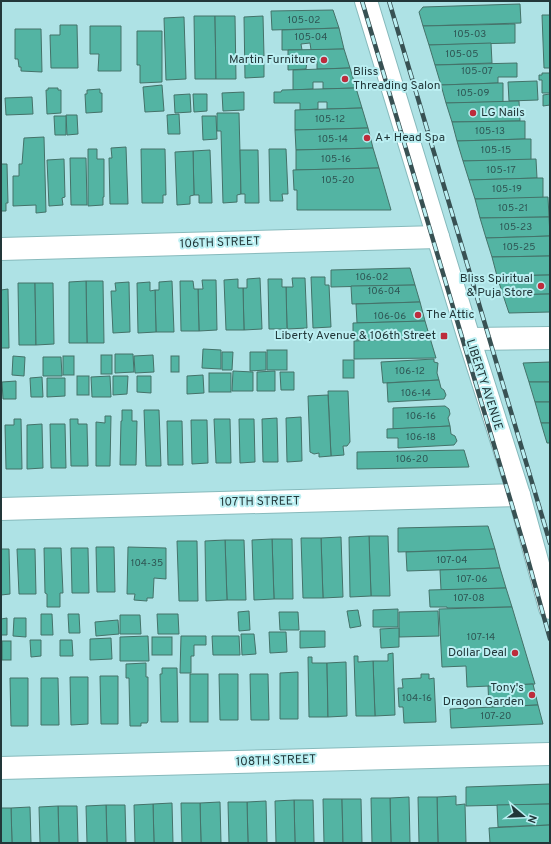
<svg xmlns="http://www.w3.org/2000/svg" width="551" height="844" font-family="Overpass,sans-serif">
<rect width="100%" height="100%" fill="#aee2e5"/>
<g fill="#53b4a3" stroke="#447269">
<path d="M520,4L521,23L423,26L419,12L423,7Z"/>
<path d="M333,10L339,28L272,30L271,11Z"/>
<path d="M542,15H550V68H544Z"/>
<path d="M194,16H215L216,79H195Z"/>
<path d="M215,16H235L236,79H216Z"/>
<path d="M263,16L264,56H261V61H264V77L245,78L244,17Z"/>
<path d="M184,17L186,79L166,80L164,18Z"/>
<path d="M515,24V43L429,45L423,26Z"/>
<path d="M60,25H77L78,68H51L50,35H60Z"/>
<path d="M90,26H121V71H98L99,54H90Z"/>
<path d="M339,28L344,49L311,50L310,43L301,44L302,50H282V30Z"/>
<path d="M15,29H41L42,72L21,71V67H19L18,59H15Z"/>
<path d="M137,31H162V82L140,83V65H137Z"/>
<path d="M491,43L492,63L435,65L429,45Z"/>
<path d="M344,49L350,68L317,69V62H307L306,69L288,70V50Z"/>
<path d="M517,63V77H498V83L441,85L435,65Z"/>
<path d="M350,68L356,88L323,89V82H313V89L293,90V70Z"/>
<path d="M542,73H550V93H542V80H539V75H542Z"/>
<path d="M537,81L538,100L509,101L508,82Z"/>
<path d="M498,83H503V102L446,103L441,85Z"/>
<path d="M162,85L164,111L145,112L143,87Z"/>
<path d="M48,88H58V90H61V113L47,114L46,90H48Z"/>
<path d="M356,88L362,108L327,109V102H318V109L300,110V103H274V92H281L282,90Z"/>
<path d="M100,89V93H102V112L86,113L85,94H87V90Z"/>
<path d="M244,92V110L223,111L222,93Z"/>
<path d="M190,94L191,112L175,113L174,95Z"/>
<path d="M193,94H207V111L194,112Z"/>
<path d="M550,94V105L543,106V95Z"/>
<path d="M32,97L33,114L6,115L5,98Z"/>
<path d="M519,101L520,121L452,122L446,103Z"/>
<path d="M362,108L368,128L295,130V110Z"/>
<path d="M217,113H239L241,194L237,195V202L223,203L221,131H217Z"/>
<path d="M179,114L180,134H168L167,115Z"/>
<path d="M66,115H77L78,134L67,135Z"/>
<path d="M54,116H66V135H55Z"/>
<path d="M202,116H216L217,139L203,140Z"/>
<path d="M520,121H525V139L457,141L452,122Z"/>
<path d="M368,128L373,148L296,150L295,130Z"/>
<path d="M44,137L46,212L36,213V205L13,206V176H19V164H22L24,138Z"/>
<path d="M525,139H531V160L463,161L457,141Z"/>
<path d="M126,147L128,204H110L109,158H112L111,148Z"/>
<path d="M373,148L379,168L296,170V150Z"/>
<path d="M88,149H97V159H104V197H103V205L88,206Z"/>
<path d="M141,149H165L166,195H163V203H142Z"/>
<path d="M269,149H286L288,194H282L283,201H270Z"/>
<path d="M210,150L212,203H199V195H194L193,151Z"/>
<path d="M240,150H258L259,203H245V194H241Z"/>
<path d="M193,151L194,195L190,196V204L177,205L175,152Z"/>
<path d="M70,158H86L87,205H71Z"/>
<path d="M64,159L65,197L62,198L63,205L49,206L47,160Z"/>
<path d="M536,159L537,178L469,180L463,161Z"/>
<path d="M1,164H7L8,203H6V211H1Z"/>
<path d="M379,168L391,210H297V190H294L293,170Z"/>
<path d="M537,178H543V198L475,199L469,180Z"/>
<path d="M548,197L549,217L480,218L475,199Z"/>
<path d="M549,217L550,236L486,238L480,218Z"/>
<path d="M550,236V256L492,257L486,238Z"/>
<path d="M550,256V275L497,276L492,257Z"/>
<path d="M410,268L415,285L331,287V270Z"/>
<path d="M550,275V294L503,295L497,276Z"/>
<path d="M311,277H325V285H329L331,327L313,328Z"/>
<path d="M260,278L262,329L244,330L243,288H247V279Z"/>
<path d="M292,278H305L307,328L287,329L286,287H293Z"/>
<path d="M238,279V288H243L244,330H226L224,280Z"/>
<path d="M268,279H282V287H286L287,329H269Z"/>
<path d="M202,280H216L217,330L199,331L198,289H203Z"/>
<path d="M86,281H103L104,343H87Z"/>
<path d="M86,281L87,343H69V282Z"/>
<path d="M172,281L174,332H156L155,290H159V282Z"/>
<path d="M180,281H193L194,289H198L199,331H181Z"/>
<path d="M129,282L130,332L113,333L111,291H116L115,283Z"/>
<path d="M150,282V291L155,290L156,332L138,333L137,283Z"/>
<path d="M18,283H35L36,345H19Z"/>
<path d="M35,283H53L54,344L36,345Z"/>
<path d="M415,285L420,302L352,304L351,286Z"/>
<path d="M8,289L9,348H1V290Z"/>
<path d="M550,294V312L509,313L503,295Z"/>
<path d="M420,302L425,321L357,323L356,304Z"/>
<path d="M425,321L430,338L353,340V323Z"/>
<path d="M430,338L436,358L354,359V341Z"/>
<path d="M203,349L221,350V369L202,368Z"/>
<rect x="267" y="350" width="20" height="20"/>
<path d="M222,352H233L232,370H222Z"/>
<path d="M250,352H266V370L250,371Z"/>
<path d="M115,354H133L134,372L115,373Z"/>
<rect x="101" y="355" width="11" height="19"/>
<path d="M153,355L154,372L135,373L134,356Z"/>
<path d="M13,356L25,357L24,376L12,375Z"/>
<rect x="63" y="356" width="11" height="19"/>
<rect x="171" y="356" width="8" height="16"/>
<path d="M43,357H61L62,376H43Z"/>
<path d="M434,359V362L438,363L437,373L439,380L383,383L381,362Z"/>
<rect x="343" y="360" width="11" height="18"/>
<path d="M550,362V382H529L523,363Z"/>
<path d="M233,371L253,372V391H232Z"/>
<path d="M275,371V391H257V372Z"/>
<path d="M280,372H294V390H281Z"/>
<rect x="209" y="373" width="22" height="19"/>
<path d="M203,375L204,393L187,394V376Z"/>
<rect x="77" y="376" width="12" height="19"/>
<path d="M110,376L111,397H92L91,377Z"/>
<path d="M113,376H128L127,394L113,395Z"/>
<path d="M137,376H151V393L137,392Z"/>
<path d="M42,377L43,397H31L30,378Z"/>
<path d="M47,378H65V396L47,397Z"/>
<path d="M439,380L441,388L444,390L446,395L444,399L388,402L387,383Z"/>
<path d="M16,381V399H3L2,382Z"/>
<path d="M529,382H550V402H535Z"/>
<path d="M328,391H348L350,442L347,446H343L344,455L331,456Z"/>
<path d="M328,395L331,456L319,457V453L314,454L310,452L308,396Z"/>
<path d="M535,402H550V423H541Z"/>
<path d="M445,406L449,409L450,414L448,418L450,426L393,429V408Z"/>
<path d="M122,410H132V421H137L136,465H120L121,421H122Z"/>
<path d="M144,410H159L161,466H146Z"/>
<path d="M105,416H111L110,466H96V422L105,423Z"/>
<path d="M301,417L302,461L287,462L286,418Z"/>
<path d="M277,418L278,462H263L262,419Z"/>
<path d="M14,419H21L22,469H6L5,425H14Z"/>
<path d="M70,419H78V424H87L88,466H71Z"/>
<path d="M214,419H230L231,463H216Z"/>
<path d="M239,419H254L255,462L240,463Z"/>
<path d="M191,420H207L208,463L192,464Z"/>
<path d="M167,421H182L183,465H168Z"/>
<path d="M541,423H550V443H547Z"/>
<path d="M42,424L43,468L27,469V425Z"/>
<path d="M50,424H65L66,468H51Z"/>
<path d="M450,426L451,434L455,436L457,441L454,445L398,448V438H387V429Z"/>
<path d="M464,450L469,467L357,469V452Z"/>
<path d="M488,526L495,549L398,552V528Z"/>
<path d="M369,536H388L390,596H371Z"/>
<path d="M369,536L371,596L350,597L349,537Z"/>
<path d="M341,537L343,597L323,598L321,538Z"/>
<path d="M301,538H321L323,598H303Z"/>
<path d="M272,539H292L293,599H274Z"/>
<path d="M272,539L274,599L254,600L252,540Z"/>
<path d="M225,540H244L246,600H227Z"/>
<path d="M225,540L227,600L206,601L205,541Z"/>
<path d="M177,541H197L198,601H179Z"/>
<path d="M96,547H114L115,592H97Z"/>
<path d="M128,547L166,548V579L154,578L153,598H147V601L134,600L135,594H127Z"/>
<path d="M44,548H61L63,593H60V607H47V594L45,593Z"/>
<path d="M71,548H88L89,593H72Z"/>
<path d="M1,549H9L10,594L1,595Z"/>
<path d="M17,549H35L36,594H19Z"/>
<path d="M495,549L500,568L407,571L406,552Z"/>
<path d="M500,568L506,588L441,590L440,570Z"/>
<path d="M506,588L512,607L447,608V607H430L429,590Z"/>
<path d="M512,607L535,684L467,687L466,666L442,667L439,609Z"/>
<path d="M398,609V627H373V610Z"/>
<path d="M358,610L361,626L350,628L347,611Z"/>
<path d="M249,611L250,630L239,631L238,612Z"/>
<path d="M438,611L439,636L399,637V612Z"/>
<path d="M279,612H298L299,630H280Z"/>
<path d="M41,614H52L53,635H41Z"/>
<path d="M68,614H79L80,633H69Z"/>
<path d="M157,614H178L179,634H158Z"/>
<path d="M120,615H140L141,634H120Z"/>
<path d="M7,618V635H1V619Z"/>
<path d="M14,618H26V637L13,636Z"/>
<path d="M118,620L119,634L96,636L95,622Z"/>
<path d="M399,628V647L381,648L380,629Z"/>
<path d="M300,631H325V647L300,648Z"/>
<path d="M269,632H286L287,652L270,653Z"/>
<path d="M241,634H254L256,654L242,655Z"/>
<path d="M148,636L149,661H120V637Z"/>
<path d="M181,636H206V645H194V656H191V673H180Z"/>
<path d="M212,636H239L240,655H213Z"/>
<rect x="152" y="637" width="20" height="18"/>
<path d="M111,638L112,659L90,660V639Z"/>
<path d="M30,640H41V656L31,657Z"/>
<path d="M60,640H72L73,656H60Z"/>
<rect x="2" y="641" width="9" height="19"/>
<path d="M393,653L395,715L375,716L373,661H388V654Z"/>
<path d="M354,656H358V662L373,661L375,716H356Z"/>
<path d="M308,657H312V663H327L328,717H309Z"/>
<path d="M346,662L347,716L328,717L327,663Z"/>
<path d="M146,663V677H148V721L147,723H141V726H130L129,678H126V664Z"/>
<path d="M162,668H177L178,722H161L160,674H162Z"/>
<path d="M298,672V719H280V673Z"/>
<rect x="190" y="674" width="18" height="48"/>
<path d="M219,674H238V720H220Z"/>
<path d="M250,674H268L269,720H251Z"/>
<path d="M421,674H429V679L434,678L436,722L404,723L403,707H399L398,688H403L402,679L421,678Z"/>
<path d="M100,676H118V724H101Z"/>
<path d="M70,677H88V724L71,725Z"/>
<path d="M10,678H28V726H11Z"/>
<path d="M41,678H58L59,725H41Z"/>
<path d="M533,684L538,705L489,707L488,686Z"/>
<path d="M538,705L543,724L451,728L450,709Z"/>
<path d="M550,784V804L466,806V787Z"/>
<path d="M456,796V805L465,804L466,843H438L437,797Z"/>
<path d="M409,797L410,843H391L390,798Z"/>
<path d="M418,797H437L438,843H419Z"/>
<path d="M371,798H390L391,843H372Z"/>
<path d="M323,799H342L343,843H324Z"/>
<path d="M342,799H361L362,843H343Z"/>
<path d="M294,800H313L314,843H295Z"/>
<path d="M294,800L295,843H276L275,801Z"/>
<path d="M266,801L267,843H248L247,802Z"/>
<path d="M220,802L221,843H201L200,803Z"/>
<path d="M228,802H247L248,843H229Z"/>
<path d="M172,803L173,843H154L153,804Z"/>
<path d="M181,803H200L201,843H182Z"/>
<path d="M153,804L154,843H135L134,805Z"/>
<path d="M550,804V825L498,827L497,805Z"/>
<path d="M106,805H125L126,843H107Z"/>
<path d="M106,805L107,843H87L86,806Z"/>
<path d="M58,806H77L78,843H59Z"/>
<path d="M58,806L59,843H40L39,807Z"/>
<path d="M30,807L31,843H12L11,808Z"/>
<path d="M1,808H11L12,843H1Z"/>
<path d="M550,825V843H490L489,828Z"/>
</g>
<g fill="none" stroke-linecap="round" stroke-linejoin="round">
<g stroke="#87babc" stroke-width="24">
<g id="street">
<path d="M1,249L438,237"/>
<path d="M470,339L550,338"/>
<path d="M1,509L519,495"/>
<path d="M1,768L550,754"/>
</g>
</g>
<g stroke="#87babc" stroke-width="24">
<path id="secondary" d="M366,1L467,332L519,495L550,608"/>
</g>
<use href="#street" stroke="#fff" stroke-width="22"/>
<use href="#secondary" stroke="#fff" stroke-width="22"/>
<g stroke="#385153" stroke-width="4.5">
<g id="rail">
<path d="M362,1L525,549L550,639"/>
<path d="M389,1L550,543"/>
</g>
</g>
<use href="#rail" stroke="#bbeff2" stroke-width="3" stroke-dasharray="9" stroke-linecap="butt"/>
</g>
<g fill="#bd2c3c" stroke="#bbeff2" stroke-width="1.5">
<circle cx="324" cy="60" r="4"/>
<circle cx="345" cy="79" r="4"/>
<circle cx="473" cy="113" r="4"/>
<circle cx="367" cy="138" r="4"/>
<circle cx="541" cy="286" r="4"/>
<circle cx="418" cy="315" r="4"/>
<rect x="440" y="332" width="8" height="8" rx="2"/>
<circle cx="515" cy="653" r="4"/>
<circle cx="532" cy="695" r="4"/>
</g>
<g text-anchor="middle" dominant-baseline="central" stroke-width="4" stroke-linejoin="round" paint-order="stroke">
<g font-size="10" fill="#2e5654">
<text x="304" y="20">105-02</text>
<text x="470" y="34">105-03</text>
<text x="311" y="37">105-04</text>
<text x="462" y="54">105-05</text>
<text x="477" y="71">105-07</text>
<text x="473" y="93">105-09</text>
<text x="330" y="119">105-12</text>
<text x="490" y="131">105-13</text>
<text x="333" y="139">105-14</text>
<text x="496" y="150">105-15</text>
<text x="336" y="159">105-16</text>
<text x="501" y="170">105-17</text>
<text x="338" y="180">105-20</text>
<text x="507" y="189">105-19</text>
<text x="513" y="208">105-21</text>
<text x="516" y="227">105-23</text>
<text x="519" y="247">105-25</text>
<text x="372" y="277">106-02</text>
<text x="384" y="291">106-04</text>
<text x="390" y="316">106-06</text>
<text x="410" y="371">106-12</text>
<text x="416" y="393">106-14</text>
<text x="421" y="416">106-16</text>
<text x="421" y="437">106-18</text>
<text x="412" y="459">106-20</text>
<text x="452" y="560">107-04</text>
<text x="147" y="563">104-35</text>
<text x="472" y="579">107-06</text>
<text x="469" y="598">107-08</text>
<text x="481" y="637">107-14</text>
<text x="417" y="698">104-16</text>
<text x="496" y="716">107-20</text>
</g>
<g font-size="12" fill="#223739" stroke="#bbeff2" text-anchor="end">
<text x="316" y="60">Martin Furniture</text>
<text x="353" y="72" text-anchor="start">Bliss<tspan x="353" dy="14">Threading Salon</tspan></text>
<text x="481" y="113" text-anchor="start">LG Nails</text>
<text x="375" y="138" text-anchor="start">A+ Head Spa</text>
<text x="533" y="279">Bliss Spiritual<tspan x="533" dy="14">&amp; Puja Store</tspan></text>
<text x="426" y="315" text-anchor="start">The Attic</text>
<text x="436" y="336">Liberty Avenue &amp; 106th Street</text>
<text x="507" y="653">Dollar Deal</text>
<text x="524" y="688">Tony's<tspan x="524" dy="14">Dragon Garden</tspan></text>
</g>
<g font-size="12" fill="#223739" stroke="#bbeff2">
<text transform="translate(220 243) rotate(-2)">106TH STREET</text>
<text transform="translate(484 385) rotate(72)">LIBERTY AVENUE</text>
<text transform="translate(260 502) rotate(-1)">107TH STREET</text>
<text transform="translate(276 761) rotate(-2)">108TH STREET</text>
</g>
</g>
<rect width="551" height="844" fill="none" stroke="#223739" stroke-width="4"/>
<g transform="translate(523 816) rotate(109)" stroke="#bbeff2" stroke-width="3" paint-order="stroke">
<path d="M0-3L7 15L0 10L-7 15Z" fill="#223739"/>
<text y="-6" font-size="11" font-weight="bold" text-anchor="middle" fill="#223739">N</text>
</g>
</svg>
